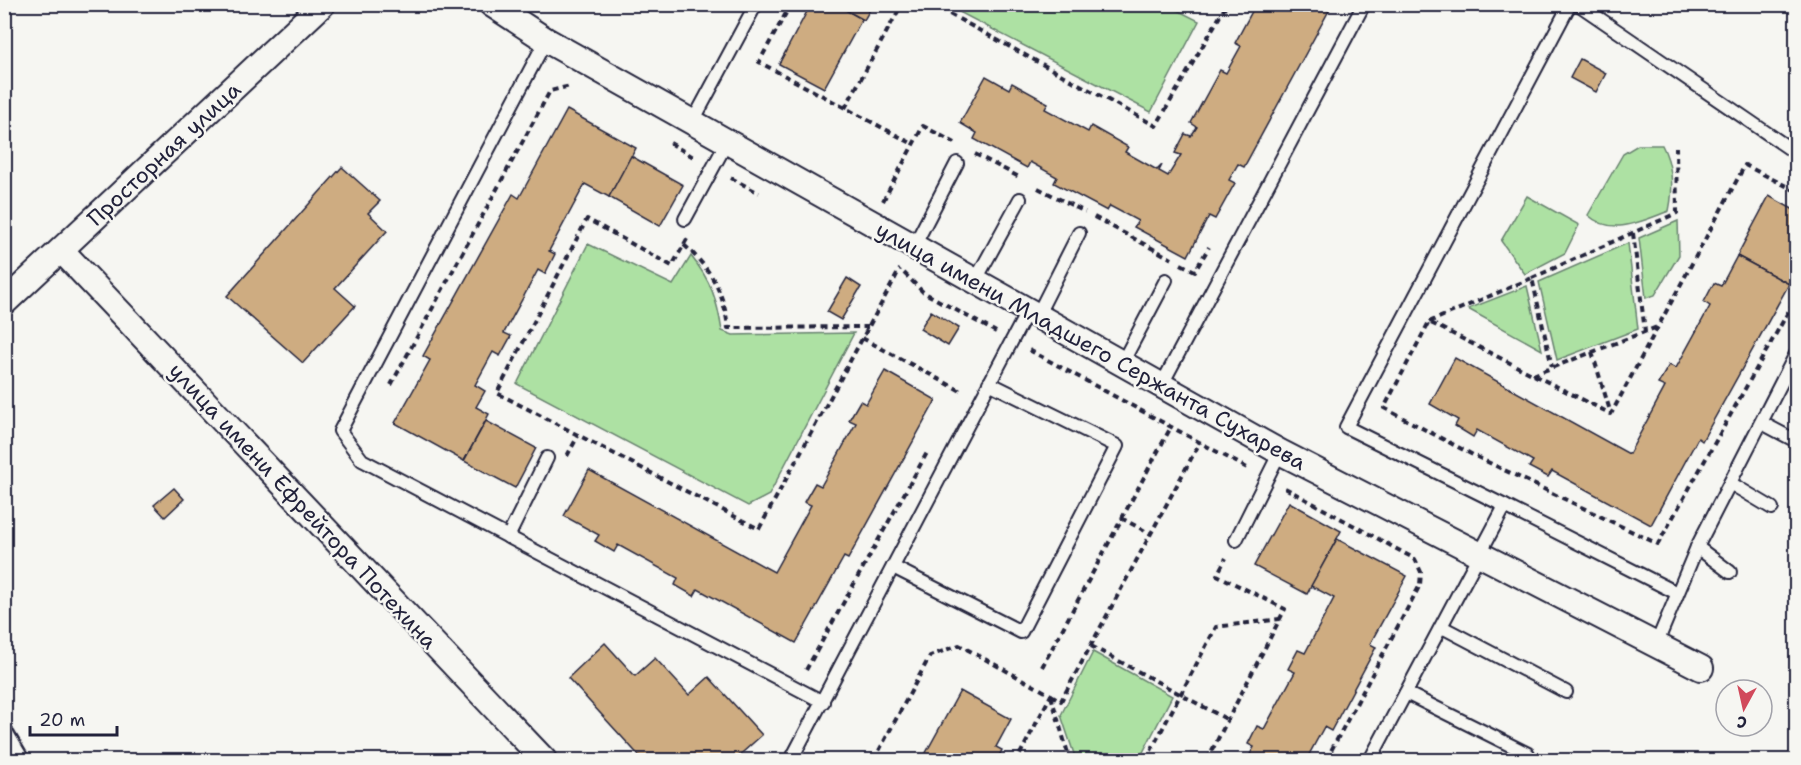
<svg xmlns="http://www.w3.org/2000/svg" width="1801" height="765" font-family="'Shantell Sans',sans-serif">
<rect width="100%" height="100%" fill="#f6f6f2"/>
<filter id="ink" filterUnits="userSpaceOnUse"><feTurbulence type="fractalNoise" baseFrequency=".0167" numOctaves="2"/><feDisplacementMap in="SourceGraphic" scale="12" xChannelSelector="R" yChannelSelector="G"/><feConvolveMatrix kernelMatrix="1 2 1 2 8 2 1 2 1" color-interpolation-filters="sRGB"/></filter>
<g filter="url(#ink)">
<g fill="#ade1a3" stroke="#68826f" stroke-width="1.5">
<path d="M946,5H1167L1199,21L1151,112Z"/>
<path d="M1638,145H1662C1673,166 1674,187 1669,211C1642,221 1612,237 1588,215L1623,154Z"/>
<path d="M1527,196L1579,225L1565,253L1525,274L1501,241Z"/>
<path d="M1678,221L1679,255L1655,295L1646,298L1639,238Z"/>
<path d="M1628,243L1638,329L1557,360L1539,282Z"/>
<path d="M588,244L673,285L691,256C711,281 717,299 722,331L733,335L854,333L769,495L748,506L517,384Z"/>
<path d="M1527,286L1542,350L1468,309Z"/>
<path d="M1093,652L1172,696L1139,760H1076L1061,715Z"/>
</g>
<g fill="#ceac81" stroke="#22223b" stroke-width="1.5">
<path d="M811,4H835L862,19L824,88L779,64Z"/>
<path d="M835,4H873L864,20Z"/>
<path d="M1256,4L1332,5L1244,167L1238,164L1229,180L1235,183L1215,219L1209,216L1188,256L1134,227L1138,221L1110,206L1107,211L1054,183L1057,177L1030,162L1027,168L974,139L977,133L960,123L986,76L1009,89L1012,83L1048,103L1045,109L1088,132L1091,126L1128,147L1125,152L1157,170L1162,165L1159,171L1168,176L1181,155L1175,153L1185,134L1191,136L1197,127L1191,123L1220,70L1226,73L1241,46L1235,43Z"/>
<path d="M1580,59L1606,73L1596,92L1570,78Z"/>
<path d="M567,110L636,148L609,197L585,184L549,251L555,254L545,274L538,270L504,333L511,336L500,356L493,352L475,385L485,391L476,407L489,414L464,461L395,423L430,360L423,356L513,194L519,198Z"/>
<path d="M631,156L683,185L660,226L609,197Z"/>
<path d="M342,167L380,201L368,213L387,231L335,288L355,306L303,363L227,296Z"/>
<path d="M1769,196L1796,211V269L1789,284L1737,256Z"/>
<path d="M1737,256L1789,284L1702,441L1698,438L1651,525L1552,471L1548,477L1529,467L1533,461L1477,430L1473,437L1455,426L1458,420L1430,404L1455,358L1629,454L1665,387L1658,384L1669,365L1676,368L1710,306L1704,302L1714,283L1721,286Z"/>
<path d="M847,278L861,287L841,320L827,312Z"/>
<path d="M931,311L959,328L948,346L920,329Z"/>
<path d="M885,371L936,400L848,559L844,557L796,643L698,589L694,596L675,585L678,578L618,545L614,552L595,541L599,535L564,516L589,470L774,572L811,505L804,502L815,483L821,486L856,423L849,420L860,401L866,404Z"/>
<path d="M486,421L536,448L515,488L464,461Z"/>
<path d="M174,488L184,499L165,517L154,505Z"/>
<path d="M1289,502L1341,531L1307,594L1254,566Z"/>
<path d="M1337,539L1407,576L1370,644L1376,647L1331,731L1324,727L1306,760H1247L1254,747L1248,744L1257,726L1264,729L1295,672L1288,669L1298,650L1305,653L1334,598L1311,586Z"/>
<path d="M605,643L635,676L655,658L689,695L709,677L762,735L734,760H643L568,678Z"/>
<path d="M960,691L1011,719L996,747L1002,750L998,758L996,760H922Z"/>
</g>
<g fill="none" stroke-linecap="round" stroke-linejoin="round">
<g stroke="#22223b" stroke-width="16">
<g id="service">
<path d="M1578,4L1796,153"/>
<path d="M546,40L340,431L362,460L823,702"/>
<path d="M692,123L756,4"/>
<path d="M685,219L727,142"/>
<path d="M913,248L957,163"/>
<path d="M974,283L1020,199"/>
<path d="M1036,318L1079,233"/>
<path d="M1121,365L1166,280"/>
<path d="M1161,386L1364,4"/>
<path d="M1762,423L1796,441"/>
<path d="M1730,483L1772,508"/>
<path d="M1505,506L1677,593"/>
<path d="M508,537L547,458"/>
<path d="M1236,540L1280,452"/>
<path d="M1697,547L1730,572"/>
<path d="M893,567L1021,632L1117,446L989,383"/>
<path d="M1442,627L1566,692"/>
<path d="M1656,645L1697,547L1796,354"/>
<path d="M1406,693L1528,754"/>
<path d="M4,728L23,760"/>
<path d="M791,760L1027,312"/>
<path d="M1370,760L1505,506L1346,427L1570,4"/>
</g>
</g>
<g stroke="#22223b" stroke-width="28">
<g id="minor">
<path d="M491,4L546,40L1280,452L1701,668"/>
<path d="M62,251L544,760"/>
<path d="M4,303L323,4"/>
</g>
</g>
<g stroke="#22223b" stroke-width="4" stroke-dasharray="6 4.5" stroke-linecap="butt">
<path d="M791,4L759,62L913,144"/>
<path d="M931,4L1156,126L1227,4"/>
<path d="M845,108L902,4"/>
<path d="M670,143L695,158"/>
<path d="M975,154L1021,178"/>
<path d="M731,178L759,193"/>
<path d="M1038,188L1085,212"/>
<path d="M1796,191L1745,165L1611,414L1429,322L1384,408L1473,455L1658,544L1796,298"/>
<path d="M883,201L923,126L955,143"/>
<path d="M1094,217L1172,259"/>
<path d="M1633,233L1645,332"/>
<path d="M687,239L672,266L587,219L497,393L759,529L900,269"/>
<path d="M684,245C711,269 724,292 728,328L868,327"/>
<path d="M1181,264L1195,271L1209,247"/>
<path d="M904,273L923,292L996,332"/>
<path d="M1532,278L1677,213L1676,147"/>
<path d="M1429,322L1532,278L1552,367"/>
<path d="M862,338L961,391"/>
<path d="M1029,350L1249,469"/>
<path d="M1592,352L1611,414"/>
<path d="M1533,375L1657,327"/>
<path d="M391,385L550,91L570,86"/>
<path d="M567,456L578,436"/>
<path d="M1285,488L1415,559L1421,572L1420,585L1326,760"/>
<path d="M1121,518L1151,534"/>
<path d="M1091,646L1228,720"/>
<path d="M1042,667L1171,427"/>
<path d="M806,670L928,451"/>
<path d="M1051,695L1061,701L1200,442"/>
<path d="M1051,696L1070,760"/>
<path d="M874,760L930,656L959,645L1051,695L1017,760"/>
<path d="M1146,760L1216,627L1280,619"/>
<path d="M1207,760L1285,609L1217,575L1226,558"/>
</g>
<use href="#service" stroke="#f6f6f2" stroke-width="12"/>
<use href="#minor" stroke="#f6f6f2" stroke-width="24"/>
</g>
</g>
<g text-anchor="middle" dominant-baseline="central" stroke-width="5" stroke-linejoin="round" paint-order="stroke">
<g font-size="22" fill="#22223b" stroke="#f6f6f2">
<text transform="translate(164 154) rotate(-43)">Просторная улица</text>
<text transform="translate(1091 346) rotate(29)">улица имени Младшего Сержанта Сухарева</text>
<text transform="translate(303 506) rotate(47)">улица имени Ефрейтора Потехина</text>
</g>
</g>
<rect width="1801" height="765" fill="none" stroke="#f6f6f2" stroke-width="24"/>
<rect x="12" y="12" width="1777" height="741" fill="none" stroke="#22223b" stroke-width="2" filter="url(#ink)"/>
<g transform="translate(1744 708) rotate(188)"><circle r="28" fill="#f6f6f2" stroke="#a1a1a9" stroke-width="1.5"/>
<path d="M0-4.5L10 22L0 15L-10 22Z" fill="#d1495b"/>
<text y="-9" font-size="16" font-weight="bold" text-anchor="middle" fill="#22223b">С</text>
</g>
<path d="M30 726v9h87v-9" fill="none" stroke="#22223b" stroke-width="3"/>
<text x="39" y="726" font-size="18" fill="#22223b" stroke="#f6f6f2" stroke-width="4.5" paint-order="stroke">20 m</text>
</svg>
